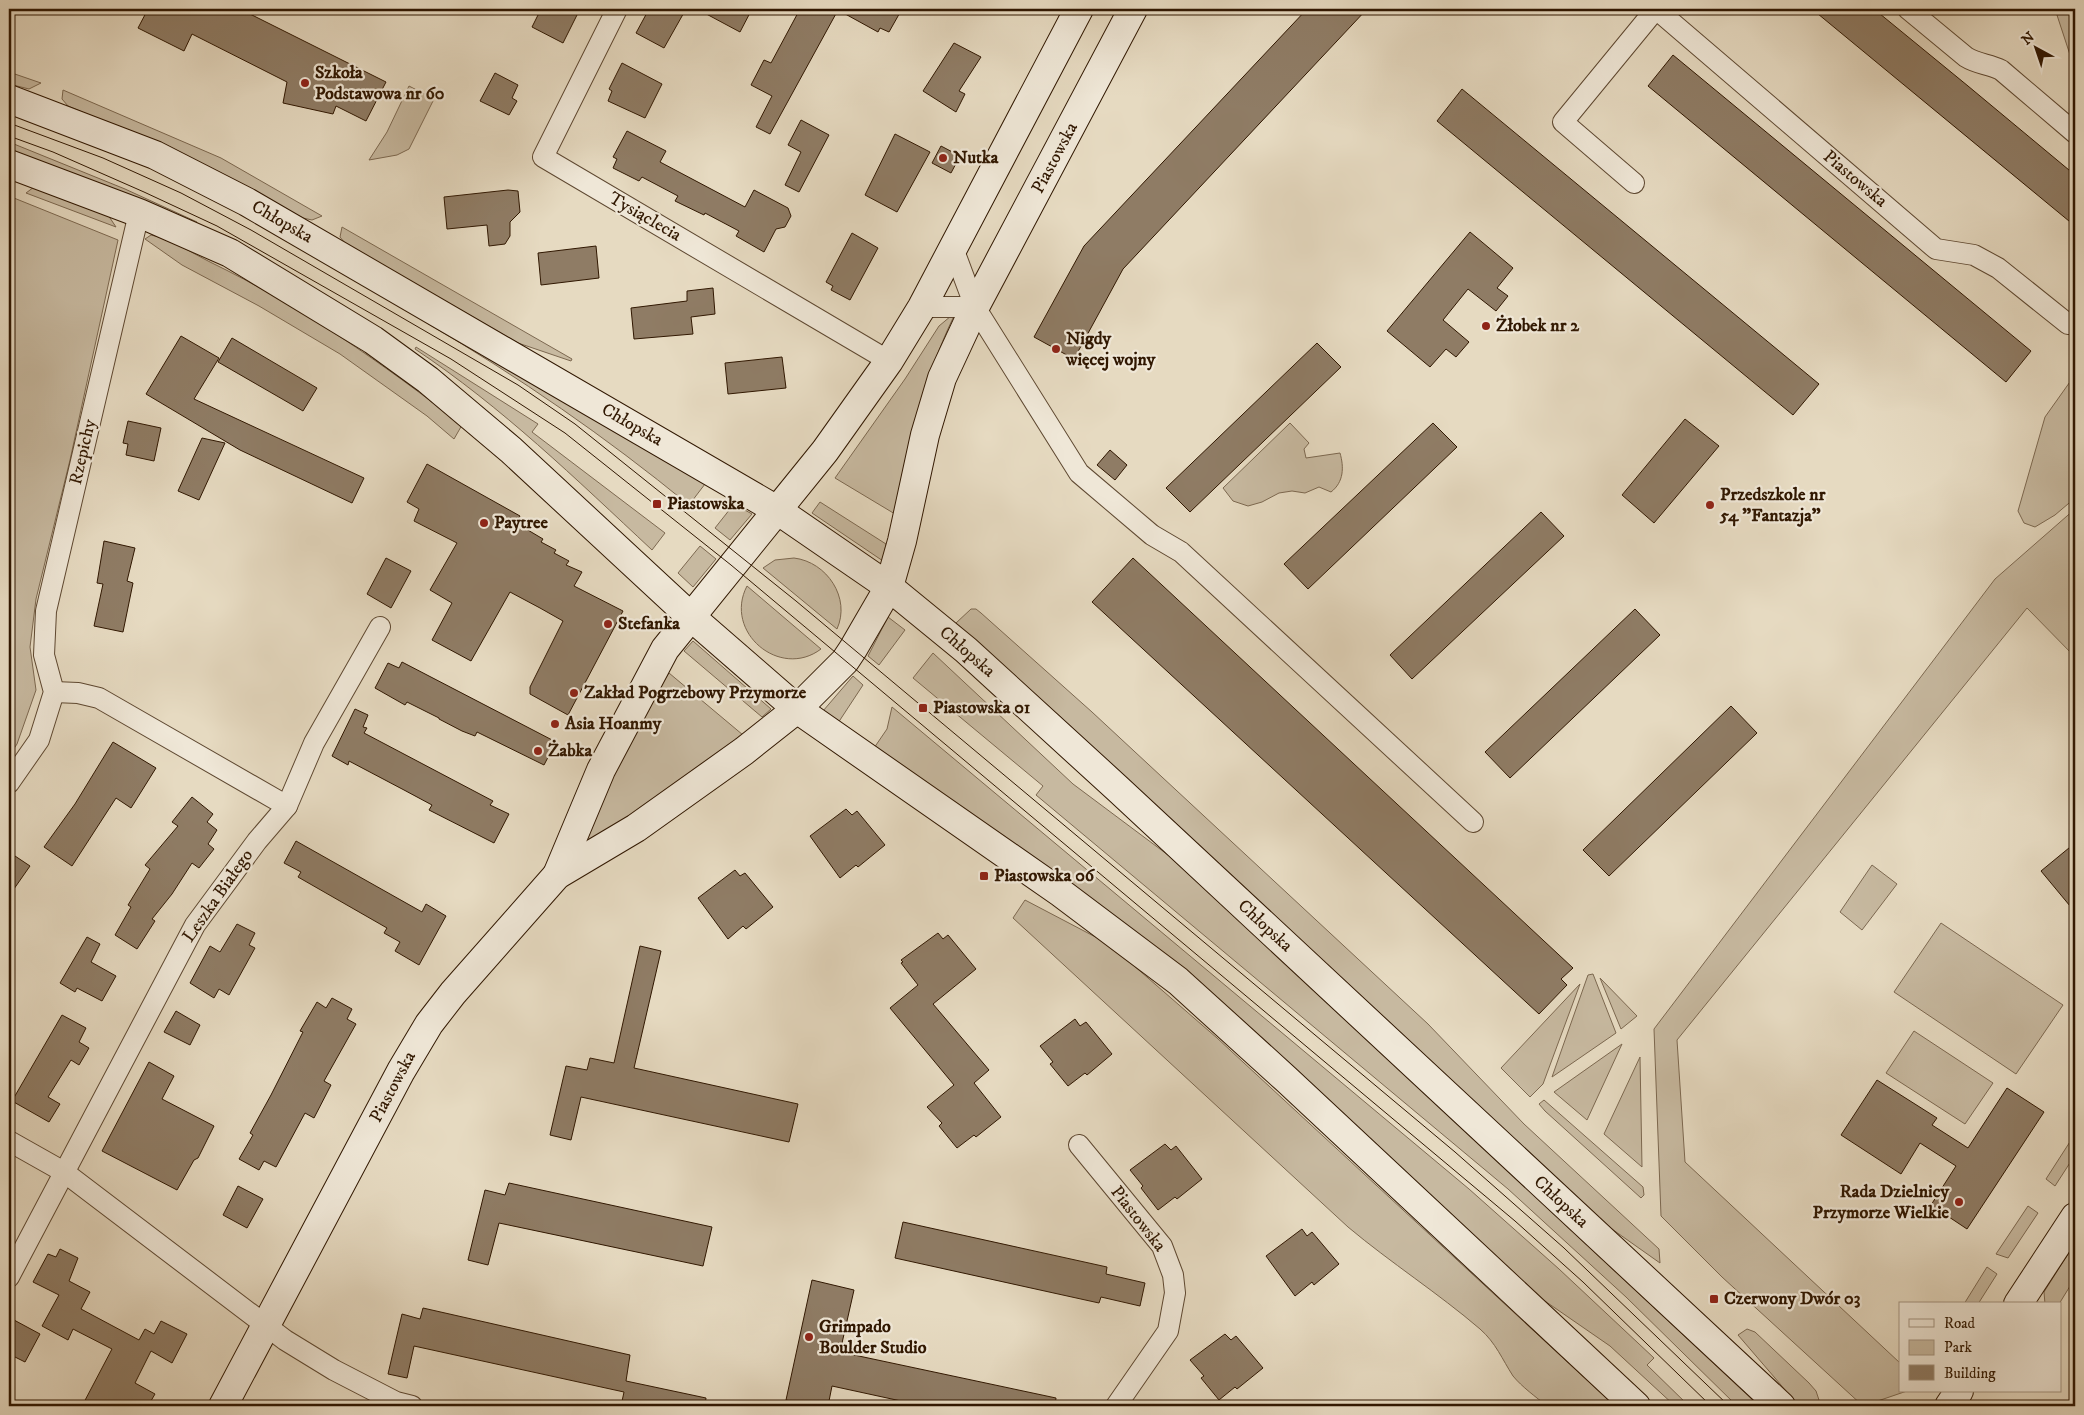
<svg xmlns="http://www.w3.org/2000/svg" width="2084" height="1415" font-family="'IM FELL DW Pica',serif">
<rect width="100%" height="100%" fill="#e6dac1"/>
<filter id="stains"><feTurbulence type="fractalNoise" baseFrequency=".004" numOctaves="4"/><feColorMatrix values="0 0 0 0 .2 0 0 0 0 .09 0 0 0 0 .02 0 0 0 .5 -.17"/></filter>
<radialGradient id="worn" r=".72"><stop offset=".6" stop-color="#630" stop-opacity="0"/><stop offset="1" stop-color="#630" stop-opacity=".3"/></radialGradient>
<g fill="#c7b9a0" stroke="#7c6850">
<path d="M2055,9H2075V70Z"/>
<path d="M9,72L41,83L29,89L9,84Z"/>
<path d="M409,86L434,99L409,149L397,155L369,160L387,132Z"/>
<path d="M63,90L221,158L322,216L312,220L303,218L187,156L68,106L62,99Z"/>
<path d="M9,142L125,189L197,222L196,224L9,150Z"/>
<path d="M34,187L108,215L116,227L26,193Z"/>
<path d="M9,196L118,240L70,460L36,599L30,647L36,690L17,744L9,756Z"/>
<path d="M342,227L572,359L571,361L518,343L345,243L340,237Z"/>
<path d="M151,235C171,239 192,253 210,262C301,306 382,363 462,425L454,439L427,416L340,354L259,306L182,265L145,239Z"/>
<path d="M951,316L953,318C923,381 909,446 895,514L835,478L905,379L939,326Z"/>
<path d="M428,321L705,484L689,505C606,437 519,377 427,323Z"/>
<path d="M416,347L538,424L532,432L665,533L652,550C576,479 502,407 415,349Z"/>
<path d="M2072,379L2075,381V498L2055,515L2035,527L2024,523L2018,511L2045,417Z"/>
<path d="M1290,423L1309,443L1304,449L1306,458L1340,453C1344,467 1344,482 1331,492L1319,487L1305,493L1292,491L1279,493L1262,502L1248,506L1233,501L1223,488Z"/>
<path d="M820,502L886,544L883,561L812,513Z"/>
<path d="M734,504L752,514L730,540L715,528Z"/>
<path d="M2075,509V657L2027,608L1677,1040L1685,1162L1900,1363V1391H1907L1863,1406L1722,1277L1661,1216L1654,1029L1995,579Z"/>
<path d="M700,546L716,559L693,587L678,573Z"/>
<path d="M794,558C827,562 851,598 837,629L763,568L775,560Z"/>
<path d="M747,586L821,649C780,680 723,632 747,586Z"/>
<path d="M971,609H976L981,613L1092,712L1428,1024L1524,1124L1659,1249L1660,1263L1602,1222L1065,721L956,623Z"/>
<path d="M888,617L905,630L879,665L868,656Z"/>
<path d="M693,641L771,709L762,717L684,651Z"/>
<path d="M933,653L1073,784L1168,855L1261,940L1759,1406H1737L1626,1297L1508,1189L1036,795L1043,786L913,678Z"/>
<path d="M669,673L743,735L582,852L577,847L654,696Z"/>
<path d="M853,676L863,685L838,723L823,711Z"/>
<path d="M892,707L1469,1189L1559,1269L1654,1358L1647,1365L1689,1406H1675L1610,1346L1542,1299L1348,1118L1161,951L1099,905L874,748L887,729Z"/>
<path d="M1872,865L1897,884L1862,930L1840,912Z"/>
<path d="M1025,900L1105,942L1125,958L1217,1038L1615,1406H1547C1536,1397 1522,1387 1513,1376C1502,1359 1496,1343 1480,1329C1438,1293 1391,1263 1348,1227L1013,918Z"/>
<path d="M1941,923L2063,1005L2016,1074L1894,992Z"/>
<path d="M1593,974L1616,1033L1552,1077L1588,975Z"/>
<path d="M1600,978L1637,1016L1621,1029Z"/>
<path d="M1580,984L1543,1084L1530,1097L1501,1068Z"/>
<path d="M1914,1031L1993,1083L1965,1124L1886,1073Z"/>
<path d="M1622,1044L1587,1120L1554,1092Z"/>
<path d="M1640,1057L1642,1167L1604,1134Z"/>
<path d="M1544,1100L1643,1187L1644,1195L1641,1198L1545,1111L1539,1104Z"/>
<path d="M2075,1134V1155L2055,1186L2046,1179Z"/>
<path d="M2028,1206L2038,1213L2008,1258L1996,1254Z"/>
<path d="M2075,1243V1278L2059,1304H2045L2044,1292Z"/>
<path d="M1987,1267L1997,1274L1978,1304H1964Z"/>
<path d="M1747,1329L1755,1332L1809,1383L1816,1391L1821,1406H1801L1793,1399L1738,1335Z"/>
</g>
<g fill="#8f7c65" stroke="#301701">
<path d="M148,9H240L386,82L366,121L336,106L333,114L283,103L287,82L192,34L184,51L138,28Z"/>
<path d="M541,9H580L563,43L532,27Z"/>
<path d="M649,9H686L664,48L636,33Z"/>
<path d="M697,9H752L740,32Z"/>
<path d="M800,9H902L889,32L880,28L878,32L838,10L770,134L756,127L772,96L751,85L764,60L771,63Z"/>
<path d="M1307,9H1367L1123,269L1074,359L1034,337L1084,246Z"/>
<path d="M1812,9H1874L1968,86L2075,175V226Z"/>
<path d="M954,43L981,57L959,91L965,94L956,112L923,91Z"/>
<path d="M1673,55L2031,351L2006,382L1648,86Z"/>
<path d="M622,63L662,84L645,118L608,101L612,91L609,89Z"/>
<path d="M495,73L518,85L512,98L517,101L509,115L480,101Z"/>
<path d="M1462,89L1819,384L1793,415L1437,121Z"/>
<path d="M801,120L829,135L799,192L785,185L801,152L788,145Z"/>
<path d="M627,131L666,151L660,162L745,207L754,190L788,208L791,216L785,227L776,229L764,252L736,236L739,231L705,213L704,215L675,201L678,196L642,177L639,181L613,168L617,159L613,157Z"/>
<path d="M895,134L930,152L897,212L865,195Z"/>
<path d="M941,146L960,156L951,173L932,163Z"/>
<path d="M508,190L518,191L520,212L510,222V236L505,244L489,246L487,225L447,229L444,197Z"/>
<path d="M1470,232L1513,268L1497,288L1508,296L1496,311L1468,289L1443,320L1469,342L1456,357L1446,349L1430,367L1387,331Z"/>
<path d="M852,233L878,248L850,300L831,290L833,286L826,282Z"/>
<path d="M596,246L599,278L541,285L538,253Z"/>
<path d="M713,288L715,314L691,317L693,334L634,339L631,308L687,301V291Z"/>
<path d="M181,336L219,358L194,399L364,478L352,503L240,450L146,394Z"/>
<path d="M232,338L317,388L303,411L218,362Z"/>
<path d="M1317,343L1341,367L1190,512L1166,488Z"/>
<path d="M782,357L786,388L728,394L725,363Z"/>
<path d="M1685,419L1719,446L1654,523L1622,495Z"/>
<path d="M128,421L161,428L154,461L126,455L128,444L123,443Z"/>
<path d="M1433,423L1457,447L1308,589L1284,564Z"/>
<path d="M202,438L225,443L199,500L178,491Z"/>
<path d="M1110,450L1127,465L1115,480L1097,465Z"/>
<path d="M427,464L520,516L516,523L543,539L541,542L556,550L554,553L569,561L566,565L582,572L574,586L623,611L568,715L530,694V687L563,621L540,608L510,592L471,661L432,640L452,603L430,590L457,543L414,521L419,509L407,502Z"/>
<path d="M1541,512L1564,536L1412,679L1390,655Z"/>
<path d="M104,541L135,548L127,581L133,583L123,632L94,626L103,584L97,583Z"/>
<path d="M386,558L411,571L391,608L367,594Z"/>
<path d="M1133,558L1573,968L1561,979L1567,985L1539,1014L1092,602Z"/>
<path d="M1635,609L1660,635L1510,778L1485,752Z"/>
<path d="M402,662L556,742L544,765L477,732L475,736L462,731L439,719V718L407,702L405,705L375,688L388,663L399,668Z"/>
<path d="M1731,706L1757,733L1609,876L1583,850Z"/>
<path d="M355,709L368,715L363,727L367,728L364,733L493,801L490,805L509,814L494,843L429,810L432,805L404,790L349,761L348,765L332,756Z"/>
<path d="M113,742L156,768L131,808L116,798L72,866L44,847L75,804Z"/>
<path d="M192,797L213,814L207,822L217,830L208,844L214,849L199,868L192,863L172,894L152,919L155,921L137,949L115,935L131,907L128,905L150,869L145,865L178,826L172,822Z"/>
<path d="M846,809L852,815L857,811L885,845L858,867L856,865L840,878L810,836Z"/>
<path d="M296,841L422,912L426,904L446,916L419,965L395,951L400,942L384,933L387,928L298,877L301,872L284,863Z"/>
<path d="M2075,843V912L2041,871Z"/>
<path d="M9,852L30,866L9,896Z"/>
<path d="M735,870L740,876L745,873L773,907L746,929L743,926L728,939L698,898Z"/>
<path d="M237,924L255,933L249,945L255,948L229,995L219,989L214,998L190,983L210,946L220,952Z"/>
<path d="M938,933L943,939L948,935L976,969L933,1004L989,1070L974,1083L1001,1117L976,1137L974,1135L957,1148L939,1126L942,1123L927,1107L954,1085L890,1008L918,985L901,963L903,962L901,960Z"/>
<path d="M87,937L100,944L91,962L116,976L102,1001L77,988L75,992L60,983Z"/>
<path d="M640,946L661,951L634,1068L798,1104L789,1142L581,1097L571,1140L550,1135L566,1066L587,1070L590,1058L614,1063Z"/>
<path d="M332,998L352,1009L347,1019L356,1024L324,1081L331,1085L314,1118L305,1113L276,1167L264,1161L259,1170L239,1159L253,1135L250,1133L271,1095L303,1032L300,1031L317,1002L326,1008Z"/>
<path d="M176,1011L200,1025L190,1045L164,1032Z"/>
<path d="M62,1015L86,1028L79,1042L89,1048L79,1065L71,1060L48,1097L60,1104L49,1122L12,1101Z"/>
<path d="M1075,1019L1080,1026L1086,1022L1112,1054L1087,1075L1085,1073L1068,1086L1050,1064L1053,1062L1040,1046Z"/>
<path d="M149,1062L174,1076L162,1099L214,1126L198,1158L194,1160L177,1190L102,1151Z"/>
<path d="M1877,1080L1937,1118L1932,1125L1968,1148L2007,1088L2044,1112L1967,1229L1931,1205L1956,1166L1920,1143L1901,1174L1841,1135Z"/>
<path d="M1165,1144L1171,1150L1176,1146L1202,1179L1177,1199L1175,1197L1158,1210L1141,1188L1143,1186L1130,1170Z"/>
<path d="M509,1183L712,1227L703,1266L499,1223L488,1265L468,1260L485,1190L505,1195Z"/>
<path d="M238,1186L263,1199L247,1228L223,1215Z"/>
<path d="M903,1222L1107,1267L1106,1274L1145,1283L1140,1306L1101,1297L1099,1303L895,1258Z"/>
<path d="M1302,1229L1307,1236L1312,1232L1339,1264L1314,1285L1312,1282L1295,1296L1266,1256Z"/>
<path d="M60,1249L78,1258L69,1281L90,1292L81,1309L139,1340L145,1329L154,1334L161,1321L187,1334L172,1363L151,1351L135,1383L155,1394L148,1406H82L112,1349L73,1329L68,1340L42,1326L59,1295L33,1282L48,1254L56,1257Z"/>
<path d="M812,1280L854,1290L840,1352L1056,1398L1055,1406H924L832,1386L828,1406H790L791,1401L786,1400Z"/>
<path d="M423,1308L630,1355L626,1381L706,1398L705,1406H621L624,1392L414,1346L407,1378L388,1374L402,1314L420,1319Z"/>
<path d="M14,1320L40,1334L25,1362L9,1354V1330Z"/>
<path d="M1225,1334L1231,1340L1236,1336L1263,1368L1237,1389L1235,1387L1219,1400L1201,1378L1204,1376L1190,1360Z"/>
</g>
<g fill="none" stroke-linecap="round" stroke-linejoin="round">
<g stroke="#5e4831" stroke-width="22">
<g id="street">
<path d="M617,9L543,157L889,361"/>
<path d="M1656,9L1936,249L1974,255L1998,268L2068,324"/>
<path d="M1908,9L1966,57C1977,64 1989,64 2001,70L2075,133"/>
<path d="M1634,183L1563,122L1655,10"/>
<path d="M953,248L975,307L1079,473L1152,535L1181,552L1473,822"/>
<path d="M922,307H975"/>
<path d="M54,692L78,693L99,698L287,806"/>
<path d="M9,783L39,740L54,692L44,655L46,611L139,213"/>
<path d="M9,1141L64,1172L285,1340L334,1370L396,1402L412,1406"/>
<path d="M1079,1145L1162,1246L1173,1275L1175,1293L1168,1331L1116,1406"/>
<path d="M9,1277L195,925L257,841L287,806L314,743L380,627"/>
</g>
</g>
<g stroke="#301701" stroke-width="30">
<g id="secondary">
<path d="M9,99L155,155L247,202L777,510L889,587L966,650L1118,789L1781,1406"/>
<path d="M9,164L139,213L230,253L373,340L428,380L511,450L690,616L797,709L1061,893L1178,981L1286,1079L1636,1406"/>
<path d="M557,875L601,770L665,649L825,451L889,361L922,307L1079,9"/>
<path d="M2018,1304L2075,1217"/>
<path d="M223,1406L401,1071L429,1024L453,993L557,875L636,828L744,751L797,709L845,661L853,649L889,587L902,541L925,435L942,378L975,307L1133,9"/>
<path d="M1949,1406L1959,1391"/>
</g>
</g>
<use href="#street" stroke="#efe7d7" stroke-width="20"/>
<use href="#secondary" stroke="#efe7d7" stroke-width="28"/>
<g stroke="#301701" stroke-width="1">
<path d="M9,123L103,158L181,193L251,230L518,385L575,424L796,601L1455,1152L1564,1248L1729,1406"/>
<path d="M9,136L53,152L144,192L217,226L451,359L565,433L731,565L1515,1221L1583,1282L1711,1406"/>
</g>
</g>
<g fill="#8f2418" stroke="#efe7d7" stroke-width="2">
<circle cx="305" cy="83" r="5"/>
<circle cx="943" cy="158" r="5"/>
<circle cx="1486" cy="326" r="5"/>
<circle cx="1056" cy="349" r="5"/>
<rect x="652" y="499" width="10" height="10" rx="2.5"/>
<circle cx="1710" cy="505" r="5"/>
<circle cx="484" cy="523" r="5"/>
<circle cx="608" cy="624" r="5"/>
<circle cx="574" cy="693" r="5"/>
<rect x="918" y="703" width="10" height="10" rx="2.5"/>
<circle cx="555" cy="724" r="5"/>
<circle cx="538" cy="751" r="5"/>
<rect x="979" y="871" width="10" height="10" rx="2.5"/>
<circle cx="1959" cy="1202" r="5"/>
<rect x="1709" y="1294" width="10" height="10" rx="2.5"/>
<circle cx="809" cy="1337" r="5"/>
</g>
<g text-anchor="middle" dominant-baseline="central" stroke-width="4.5" stroke-linejoin="round" paint-order="stroke">
<g font-size="18" font-weight="bold" fill="#301701" stroke="#efe7d7" text-anchor="start">
<text x="315" y="73">Szkoła<tspan x="315" dy="21">Podstawowa nr 60</tspan></text>
<text x="953" y="158">Nutka</text>
<text x="1496" y="326">Żłobek nr 2</text>
<text x="1066" y="339">Nigdy<tspan x="1066" dy="21">więcej wojny</tspan></text>
<text x="1720" y="495">Przedszkole nr<tspan x="1720" dy="21">54 "Fantazja"</tspan></text>
<text x="667" y="504">Piastowska</text>
<text x="494" y="523">Paytree</text>
<text x="618" y="624">Stefanka</text>
<text x="584" y="693">Zakład Pogrzebowy Przymorze</text>
<text x="933" y="708">Piastowska 01</text>
<text x="565" y="724">Asia Hoanmy</text>
<text x="548" y="751">Żabka</text>
<text x="994" y="876">Piastowska 06</text>
<text x="1949" y="1192" text-anchor="end">Rada Dzielnicy<tspan x="1949" dy="21">Przymorze Wielkie</tspan></text>
<text x="1724" y="1299">Czerwony Dwór 03</text>
<text x="819" y="1327">Grimpado<tspan x="819" dy="21">Boulder Studio</tspan></text>
</g>
<g font-size="18" fill="#301701" stroke="#efe7d7">
<text transform="translate(1055 158) rotate(-62)">Piastowska</text>
<text transform="translate(1855 179) rotate(40)">Piastowska</text>
<text transform="translate(645 217) rotate(30)">Tysiąclecia</text>
<text transform="translate(282 222) rotate(30)">Chłopska</text>
<text transform="translate(632 425) rotate(30)">Chłopska</text>
<text transform="translate(83 452) rotate(-77)">Rzepichy</text>
<text transform="translate(967 652) rotate(41)">Chłopska</text>
<text transform="translate(218 896) rotate(-55)">Leszka Białego</text>
<text transform="translate(1265 926) rotate(43)">Chłopska</text>
<text transform="translate(393 1087) rotate(-62)">Piastowska</text>
<text transform="translate(1561 1202) rotate(43)">Chłopska</text>
<text transform="translate(1138 1219) rotate(52)">Piastowska</text>
</g>
</g>
<rect width="2084" height="1415" fill="none" stroke="#e6dac1" stroke-width="30"/>
<rect x="10" y="10" width="2064" height="1395" fill="none" stroke="#301701" stroke-width="2.5"/>
<rect x="15" y="15" width="2054" height="1385" fill="none" stroke="#301701"/>
<rect x="1899" y="1302" width="162" height="90" fill="#efe7d7" stroke="#a39481"/>
<rect x="1909" y="1319" width="25" height="8" fill="#efe7d7" stroke="#a39481"/>
<text x="1944" y="1328" font-size="15" fill="#301701">Road</text>
<rect x="1909" y="1340" width="25" height="15" fill="#c7b9a0" stroke="#a39481"/>
<text x="1944" y="1352" font-size="15" fill="#301701">Park</text>
<rect x="1909" y="1365" width="25" height="15" fill="#8f7c65" stroke="#a39481"/>
<text x="1944" y="1378" font-size="15" fill="#301701">Building</text>
<g transform="translate(2036 48) rotate(320)" stroke="#efe7d7" stroke-width="4" paint-order="stroke">
<path d="M0-4L9 19L0 12L-9 19Z" fill="#301701"/>
<text y="-8" font-size="14" font-weight="bold" text-anchor="middle" fill="#301701">N</text>
</g>
<rect width="100%" height="100%" filter="url(#stains)"/>
<rect width="100%" height="100%" fill="url(#worn)"/>
</svg>
